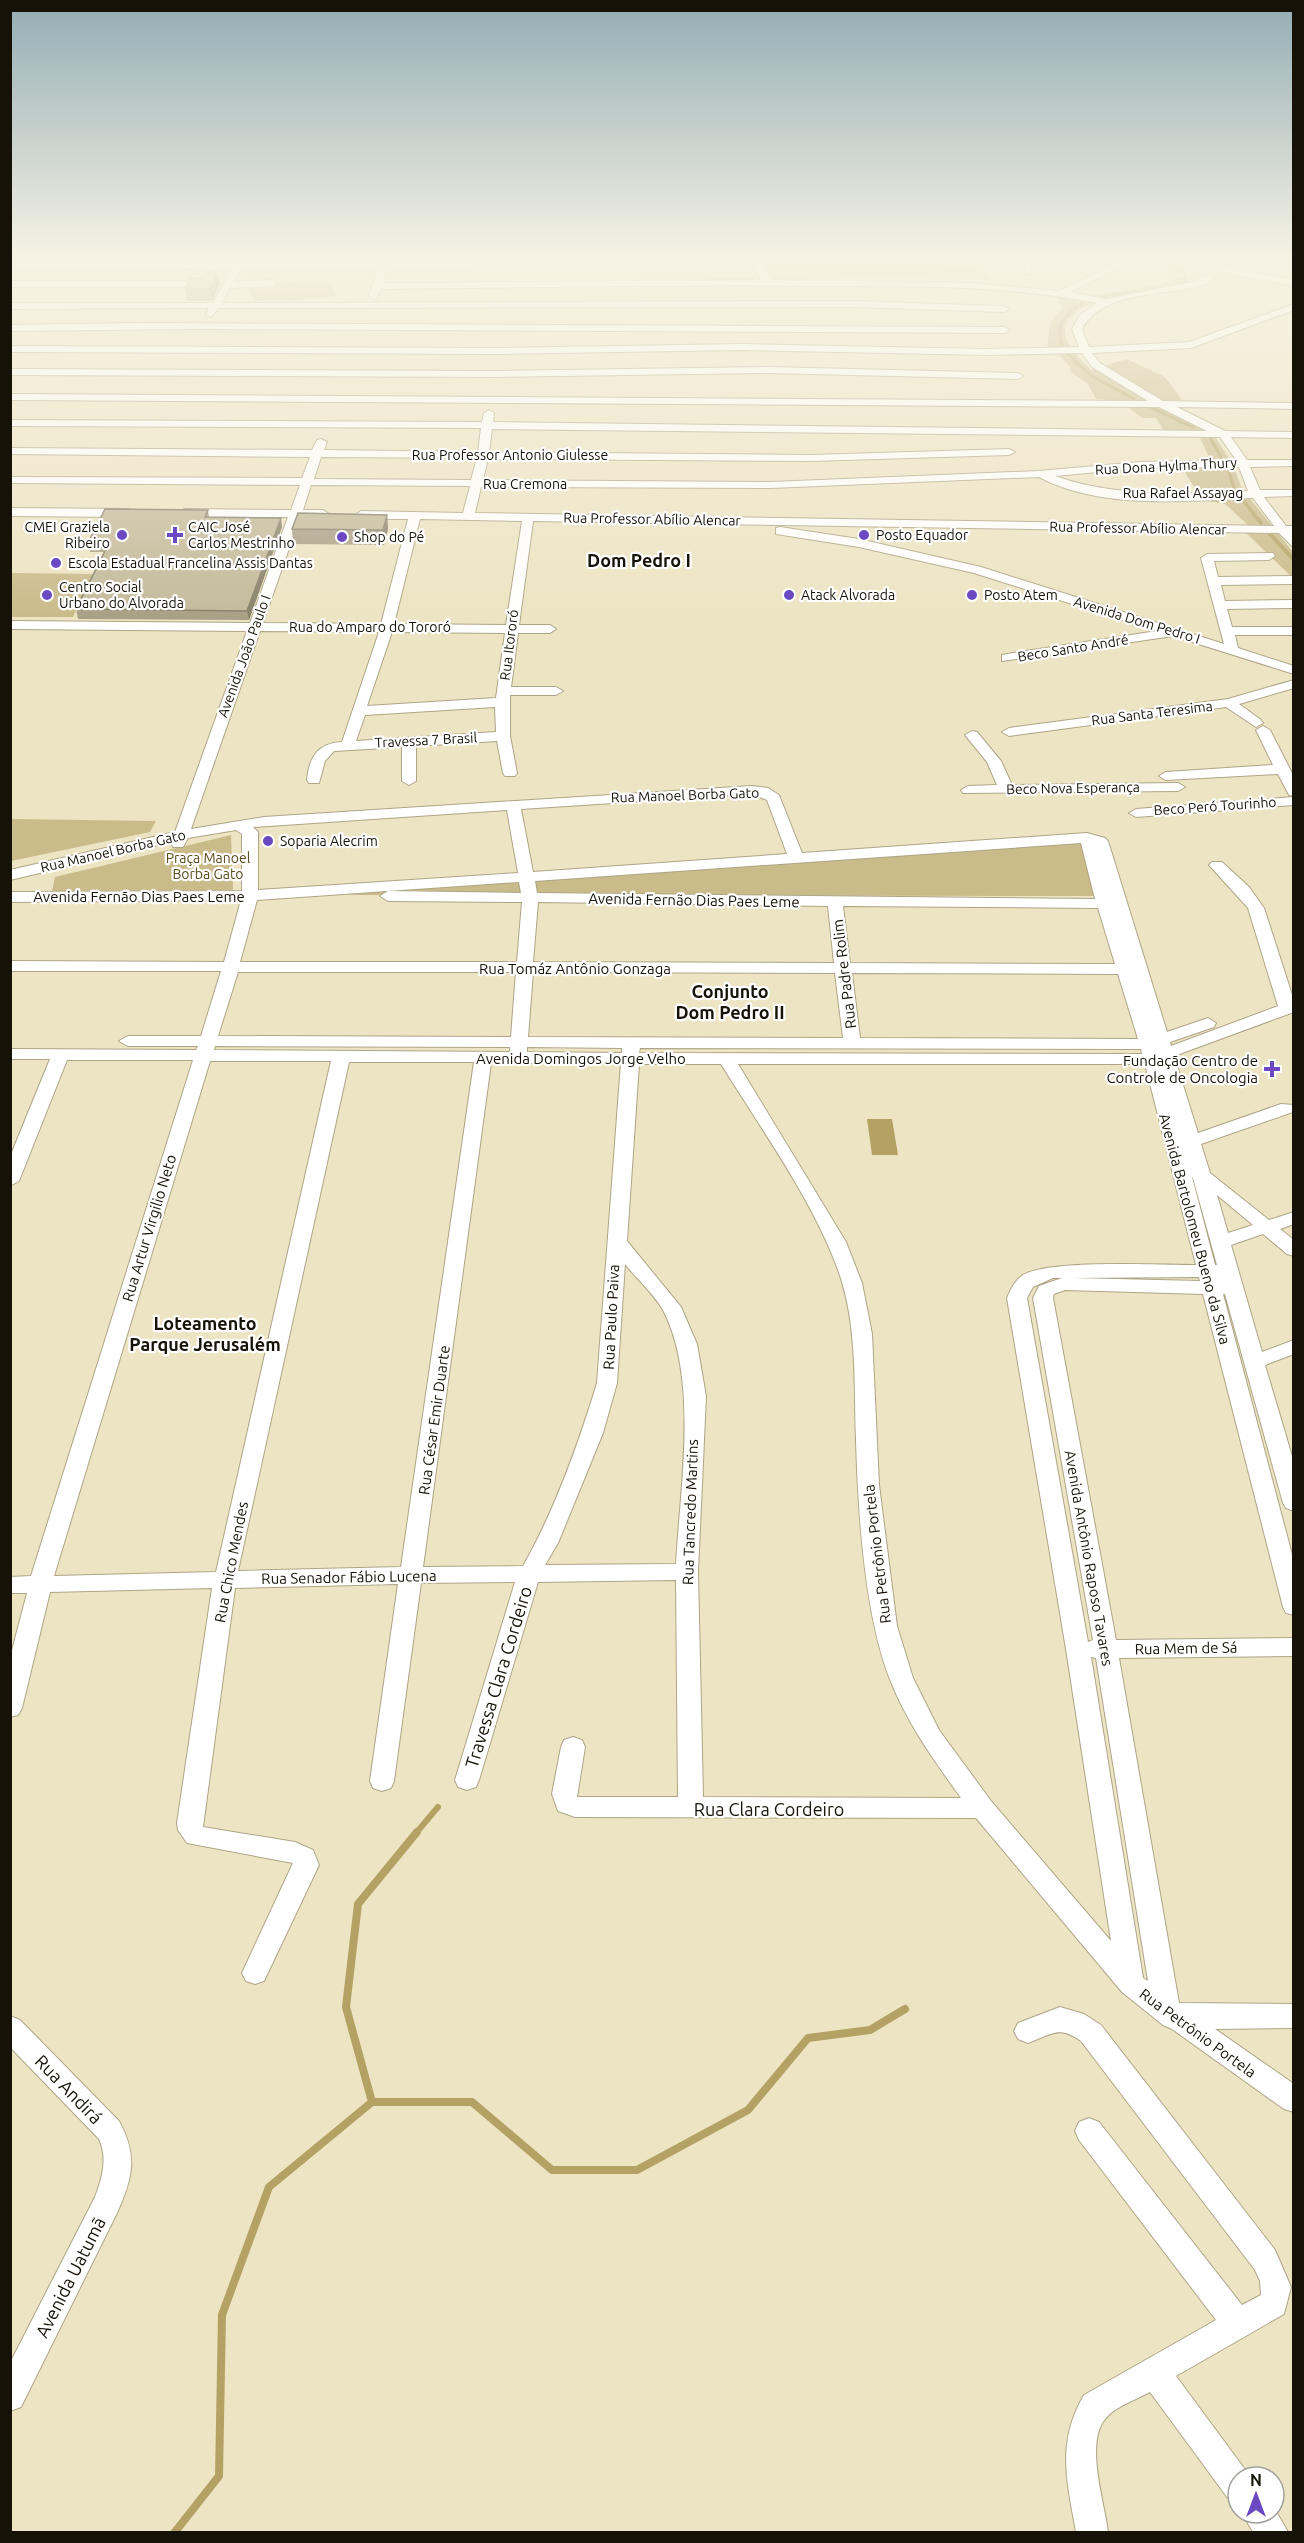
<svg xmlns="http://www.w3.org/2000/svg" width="1304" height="2543" font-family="Ubuntu,sans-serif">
<rect width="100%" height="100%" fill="#ede4c3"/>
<g fill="#cabb8b">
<path d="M763,262H926L983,271L991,280L832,274V280L775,281Z"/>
<path d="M1176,278H1191V283C1183,285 1174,289 1165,290C1139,294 1038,299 1072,350C1077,357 1085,363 1091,370L1127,359L1165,377L1182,400L1163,401L1156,406L1214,435L1233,465L1242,489L1293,552V578L1245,532L1247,524L1225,504L1203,500L1181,467L1213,465L1199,436L1192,431H1164L1156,418H1142L1120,401L1096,399L1088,384L1070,371V367L1057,352L1047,349L1050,323L1063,308L1059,302L1060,294L1075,298L1155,286Z"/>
<path d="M327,280L337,296L288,301L287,299L254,301L248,285Z"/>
<path d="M11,573L93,574L73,617H11Z"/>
<path d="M11,819L156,821L150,832L11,861Z"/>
<path d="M231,835L233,890L52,891L55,877Z"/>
<path d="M1083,842L1097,896L345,895L527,878Z"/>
</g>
<path fill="#b4a265" d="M892,1119L898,1155H872L867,1119Z"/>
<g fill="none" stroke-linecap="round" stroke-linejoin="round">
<g stroke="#b4a265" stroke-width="3">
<path d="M1168,262L1183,272L1186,279L1184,283L1171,287"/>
<path d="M1098,297L1153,290"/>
<path d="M1063,349C1054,327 1064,314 1083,303"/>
<path d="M1067,353L1090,375L1134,399"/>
<path d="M1148,406L1194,428"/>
<path d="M1210,438L1221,457"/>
<path d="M1228,469L1234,488"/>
<path d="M1240,496L1259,521"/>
</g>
<g stroke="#b4a265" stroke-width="4">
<path d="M1258,519L1261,523"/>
<path d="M1268,532L1294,560"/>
</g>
<path stroke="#b4a265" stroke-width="6" d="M416,1833L438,1807"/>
<g stroke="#b4a265" stroke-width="8">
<path d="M372,2102H472L552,2170H637L748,2110L808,2038L870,2030L905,2009"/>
<path d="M175,2532L219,2476L222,2315L269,2187L372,2102L346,2007L358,1904L417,1832"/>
</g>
<g stroke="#aea586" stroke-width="2">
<g id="minor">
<path d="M10,262L438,264L568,262L563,265L387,270L383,283L761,280L751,262H761L771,280L973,283L1059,291L1120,262H1132L1070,292L1106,299L1193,282L1209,274L1214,277L1207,284L1197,287C1160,296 1103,291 1082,329L1089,347L1189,342L1294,304V310L1191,348L1092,353L1100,363L1163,401L1294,403V409L1177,407L1225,431L1294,432V438L1231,437L1247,460H1294V466L1250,467L1260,490H1294V496L1264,497L1286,526H1294V548L1279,533L533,521L519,625H550L556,629L550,633H518L511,687H556L563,691L556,695H510V736L517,773L515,776H505L503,773L497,741L416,746V781L409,785L402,781V747L334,751L325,761L319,783H309L307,780C309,757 318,743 342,742L379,632L260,631L191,829L264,817L752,786L768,788L779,795L802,853L1087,833L1105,838L1108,841L1167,1032L1208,1018L1216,1023L1214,1027L1170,1042L1171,1046L1278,1006L1248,908L1209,865L1212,862H1222L1249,887L1264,908L1294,1001V1012L1174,1056L1198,1133L1281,1104L1294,1105L1293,1112L1201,1144L1210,1173L1269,1220L1294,1212V1224L1280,1229L1294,1240V1256L1287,1254L1263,1234L1231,1245L1262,1352L1294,1340V1354L1265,1365L1294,1463V1511L1286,1508L1283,1503L1225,1294H1223L1294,1562V1615L1286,1613L1283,1607L1203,1294L1065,1290L1054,1294L1053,1298L1116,1640L1294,1638V1656L1119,1658L1179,2003L1294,2004V2028L1215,2029L1294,2084V2112L1284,2109L1172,2029L1163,2025L1122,1992L976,1818L575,1817L558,1811L552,1794L561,1747L564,1740L573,1737L582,1740L585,1747L577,1797H678L676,1580L538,1582L479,1780L476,1787L467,1790L458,1787L455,1780L515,1582L421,1583L394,1781L391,1788L382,1791L373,1788L370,1781L398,1584L235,1588L203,1827L295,1842L313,1850L319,1865L264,1981L255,1984L246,1981L242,1973L293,1863L187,1843L178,1830L177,1823L212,1588L50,1592L22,1708L18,1715L10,1717V1658L27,1593H10V1577L31,1576L193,1060H67L19,1181L10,1186V1157L50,1059H10V1049L196,1050L198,1046H128L119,1041L128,1036H201L221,971H10V961L224,962L241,900L10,902V892L242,891V834L236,830L188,838L183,847H173L171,842L10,880V870L175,832L247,631L10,629V621L250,623L288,517H184L178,513L184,509L291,510L300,485L10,483V477L302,478L310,457L10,454V448L312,450L317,440L321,439L327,442L324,450L478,452L481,428L10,426V420L482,422L484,413L489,410L494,413L493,422L1207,431L1159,407L10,400V394L1148,401L1092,367L1082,353L988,355L743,350L500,354L10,352V346L500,348L743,344L988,349L1079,347L1072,329L1080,315L1097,303C1005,285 911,286 817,286C672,284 526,288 381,289L377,298L374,299L369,296L378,269H241L234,282L272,280L277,283L272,286L230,288L222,303L853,301L1004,306L1009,309L1004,312L853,307L219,308L211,317L206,314L209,308L10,309V303H213L232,269L10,268ZM492,429L1220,437L1236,460L1140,462L1039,471L771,482L483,480L488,459L811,461L1009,455L1015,452L1009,449L811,455L489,452ZM321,457L477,458L471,480L314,479ZM1239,467L1248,491C1183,494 1117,498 1055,476L1140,468ZM1039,477C1101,510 1184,501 1253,498L1274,526L475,513L481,487L771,488ZM311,485L470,486L463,513L361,511L355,515L361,519H408L381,624L263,623L300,517L323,518L329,514L323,510H303ZM420,519L522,521L506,625L394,624ZM392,632L505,633L496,698L367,706ZM495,707L496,732L356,741L365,715ZM752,794L767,800L787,854L533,872L521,809ZM507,810L518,873L258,890V832L253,827ZM1081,843L1095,899L537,893L535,881ZM519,882L521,893L388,891L380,896L388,901L522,902L517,962H240L257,900ZM538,902L828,906L834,963L533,962ZM843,906L1098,908L1115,964L850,963ZM238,972H516L511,1037L218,1036ZM533,972L835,973L843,1038L528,1037ZM852,973L1118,974L1138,1039L860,1038ZM215,1046L510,1047V1052L214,1050ZM527,1047L622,1048V1053L527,1052ZM640,1048L1141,1049L1142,1054L639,1053ZM210,1061H331L216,1572L54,1576ZM349,1062H474L401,1567L238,1571ZM491,1063H621L597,1383C578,1445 555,1510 523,1566L423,1567ZM639,1064H721C761,1129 820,1210 842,1282C857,1332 854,1388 856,1440C858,1511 864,1611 889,1677C906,1722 934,1760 961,1798L703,1797L698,1572L706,1396L697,1344L681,1307L627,1241ZM738,1064H1145L1196,1265C1159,1265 1050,1259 1023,1275C1015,1280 1011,1289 1007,1298L1066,1649L1111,1941L991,1801L939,1730L913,1678L897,1626L879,1485L872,1334L862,1283L846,1242ZM1192,1177L1193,1178L1217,1265H1215ZM1217,1195L1253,1225L1228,1233ZM625,1264C637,1279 654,1294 663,1310C699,1379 680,1488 676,1564L545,1565L558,1543L603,1433L617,1383ZM1199,1277L1200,1281L1073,1278ZM1053,1278H1062L1039,1286L1033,1298L1093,1640L1088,1642L1027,1298L1033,1287ZM1091,1657L1096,1658L1148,1981L1143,1978Z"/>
<path d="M1021,262H1031V274H1025Z"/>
<path d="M1208,264L1294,280V286L1205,269L1203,267Z"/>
<path d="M10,281H201L206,284L201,287H10Z"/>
<path d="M134,323L1005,327L1010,330L1005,333L196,329L10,331V325Z"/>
<path d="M768,367L1018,373L1023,376L1018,379L768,373L496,377L10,375V369L496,371Z"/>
<path d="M10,508L128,509L134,513L128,517L10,516Z"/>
<path d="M780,527L859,539L981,567L1224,644L1201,558L1207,554L1273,553L1275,556L1269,560L1214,561L1218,577L1294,576L1293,584L1221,585L1225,601L1294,600V608L1227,609L1232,627H1294V635H1235L1238,648L1294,666V674L1173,636L1002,661V655L1007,654L1157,631L974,573L859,547L776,534V528Z"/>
<path d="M1294,680V688L1239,704L1261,720L1263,723L1256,727L1226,707L1009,736L1002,732L1009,728L1228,699Z"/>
<path d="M1263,726L1270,730L1294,777V796L1289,795L1278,774L1166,780L1159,776L1166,772L1273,765L1256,730Z"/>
<path d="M972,731L977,732L1001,761L1012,785L1178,783L1185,787L1178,791L963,793L961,790L968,786L997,785L987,762L965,735Z"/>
<path d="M1294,797V805L1136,817L1129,813L1136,809Z"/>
<path d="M1060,2007L1084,2014L1101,2025L1275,2250L1291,2287L1284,2314L1176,2376L1249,2475L1250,2477H1238V2502L1227,2497L1150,2392C1137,2399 1115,2407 1106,2418C1084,2442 1105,2504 1108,2532H1076C1067,2481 1056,2443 1084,2395L1216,2320L1079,2140L1075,2131L1079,2122L1089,2118L1099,2122L1242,2305L1261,2295L1260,2281L1255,2270L1081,2041C1059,2025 1052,2034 1028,2043L1018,2039L1014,2031L1018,2023Z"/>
<path d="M10,2016L20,2020L119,2121C138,2156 133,2177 117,2213L21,2407L10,2411V2363L95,2197C102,2179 108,2158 99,2139L10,2047Z"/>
<path d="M1274,2508L1288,2532H1253L1242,2513H1274Z"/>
</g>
</g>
<use href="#minor" fill="#fff" fill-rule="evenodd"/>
</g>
<g fill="#a9a085">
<path d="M220,283L212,301H187L186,289Z"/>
<path d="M208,510L209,517L282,527L249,620L78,619L76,609L104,552H90L88,543Z"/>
<path d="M387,515L388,529L384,545L293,544L292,529Z"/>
</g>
<g fill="#89826c">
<path d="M218,272L220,283L212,301L210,289Z"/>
<path d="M387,515L388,529L384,545L383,530Z"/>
<path d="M281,518L282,527L249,620L247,611Z"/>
</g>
<g fill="#c4ba9b" stroke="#89826c" stroke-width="1.5">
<path d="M207,272H218L210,289H186L189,278H201Z"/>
<path d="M105,509L208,510L205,517L281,518L247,611L76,609L109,543H88Z"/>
<path d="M298,513L387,515L383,530L292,529Z"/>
</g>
<linearGradient id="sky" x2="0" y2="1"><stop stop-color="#93adb4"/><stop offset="0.42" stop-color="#f7f3e4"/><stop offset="1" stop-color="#f7f3e4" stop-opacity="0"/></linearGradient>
<rect width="1304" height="618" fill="url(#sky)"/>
<g fill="#6b49c2" stroke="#fff" stroke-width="2">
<circle cx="122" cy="535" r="6"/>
<path d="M172 526h6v6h6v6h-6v6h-6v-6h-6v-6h6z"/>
<circle cx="864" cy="535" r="6"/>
<circle cx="342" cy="537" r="6"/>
<circle cx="56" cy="563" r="6"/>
<circle cx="47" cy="595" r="6"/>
<circle cx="789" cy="595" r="6"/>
<circle cx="972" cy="595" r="6"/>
<circle cx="268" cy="841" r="6"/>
<path d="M1269 1060h6v6h6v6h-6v6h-6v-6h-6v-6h6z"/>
</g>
<g text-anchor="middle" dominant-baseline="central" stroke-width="4.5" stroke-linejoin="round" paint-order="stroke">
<g font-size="14" fill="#161207" stroke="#fff">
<text x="510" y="455">Rua Professor Antonio Giulesse</text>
<text transform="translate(1166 466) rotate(-3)">Rua Dona Hylma Thury</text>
<text x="525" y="484">Rua Cremona</text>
<text x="1183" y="493">Rua Rafael Assayag</text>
<text transform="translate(652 519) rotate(1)">Rua Professor Abílio Alencar</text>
<text transform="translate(1138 528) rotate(1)">Rua Professor Abílio Alencar</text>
<text transform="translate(1137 620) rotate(17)">Avenida Dom Pedro I</text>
<text x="370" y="627">Rua do Amparo do Tororó</text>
<text transform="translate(509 645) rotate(-83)">Rua Itororó</text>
<text transform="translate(1073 648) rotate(-9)">Beco Santo André</text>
<text transform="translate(244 656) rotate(-70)">Avenida João Paulo I</text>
<text transform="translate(1152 713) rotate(-7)">Rua Santa Teresima</text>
<text transform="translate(426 740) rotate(-3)">Travessa 7 Brasil</text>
<text transform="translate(1073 788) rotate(-1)">Beco Nova Esperança</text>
<text transform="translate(685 795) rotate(-2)">Rua Manoel Borba Gato</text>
<text transform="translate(1215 806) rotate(-4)">Beco Peró Tourinho</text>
<text transform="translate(113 851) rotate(-13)">Rua Manoel Borba Gato</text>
</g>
<g font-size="14" fill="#161207" stroke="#fff" text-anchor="start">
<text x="110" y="527" text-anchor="end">CMEI Graziela<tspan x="110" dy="16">Ribeiro</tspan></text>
<text x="188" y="527">CAIC José<tspan x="188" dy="16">Carlos Mestrinho</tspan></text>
<text x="876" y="535">Posto Equador</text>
<text x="354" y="537">Shop do Pé</text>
<text x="68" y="563">Escola Estadual Francelina Assis Dantas</text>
<text x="59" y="587">Centro Social<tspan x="59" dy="16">Urbano do Alvorada</tspan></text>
<text x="801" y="595">Atack Alvorada</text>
<text x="984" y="595">Posto Atem</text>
<text x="280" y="841">Soparia Alecrim</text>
</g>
<g font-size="14" fill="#5a4c1d" stroke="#fff">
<text x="208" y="858">Praça Manoel<tspan x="208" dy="16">Borba Gato</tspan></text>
</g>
<g font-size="15" fill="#161207" stroke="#fff">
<text x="139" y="896">Avenida Fernão Dias Paes Leme</text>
<text transform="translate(694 900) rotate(1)">Avenida Fernão Dias Paes Leme</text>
<text x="575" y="968">Rua Tomáz Antônio Gonzaga</text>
<text transform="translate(844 974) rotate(-97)">Rua Padre Rolim</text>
<text x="581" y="1058">Avenida Domingos Jorge Velho</text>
<text transform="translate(149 1228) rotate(-73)">Rua Artur Virgilio Neto</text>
<text transform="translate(1195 1229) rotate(75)">Avenida Bartolomeu Bueno da Silva</text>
<text transform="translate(611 1317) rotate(-87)">Rua Paulo Paiva</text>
<text transform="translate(434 1420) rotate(-82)">Rua César Emir Duarte</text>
<text transform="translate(690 1512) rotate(-88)">Rua Tancredo Martins</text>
<text transform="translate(877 1554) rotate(-97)">Rua Petrônio Portela</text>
<text transform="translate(1089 1558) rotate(80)">Avenida Antônio Raposo Tavares</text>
<text transform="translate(231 1562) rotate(-79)">Rua Chico Mendes</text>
<text transform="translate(349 1577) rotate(-1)">Rua Senador Fábio Lucena</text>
<text transform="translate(1186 1648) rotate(-1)">Rua Mem de Sá</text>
<text transform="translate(1198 2033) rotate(36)">Rua Petrônio Portela</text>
</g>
<g font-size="15" fill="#161207" stroke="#fff" text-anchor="end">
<text x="1258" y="1060">Fundação Centro de<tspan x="1258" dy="17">Controle de Oncologia</tspan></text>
</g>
<g font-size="18" font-weight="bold" fill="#161207" stroke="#fff">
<text x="639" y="560">Dom Pedro I</text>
</g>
<g font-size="18" font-weight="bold" fill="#161207" stroke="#fff">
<text x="730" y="991">Conjunto<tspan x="730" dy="21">Dom Pedro II</tspan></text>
<text x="205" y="1323">Loteamento<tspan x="205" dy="21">Parque Jerusalém</tspan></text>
</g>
<g font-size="18" fill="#161207" stroke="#fff">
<text transform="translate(498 1677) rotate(-73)">Travessa Clara Cordeiro</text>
<text x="769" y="1809">Rua Clara Cordeiro</text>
<text transform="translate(69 2089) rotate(46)">Rua Andirá</text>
<text transform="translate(70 2277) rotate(-63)">Avenida Uatumã</text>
</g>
</g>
<rect width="1304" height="2543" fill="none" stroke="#161207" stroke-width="24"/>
<g transform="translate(1256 2495)"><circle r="28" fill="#ffffff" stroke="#a2a09c" stroke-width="1.5"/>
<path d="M0-4.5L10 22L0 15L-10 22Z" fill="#6b49c2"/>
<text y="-9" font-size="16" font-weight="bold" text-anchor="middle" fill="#161207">N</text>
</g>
</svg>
